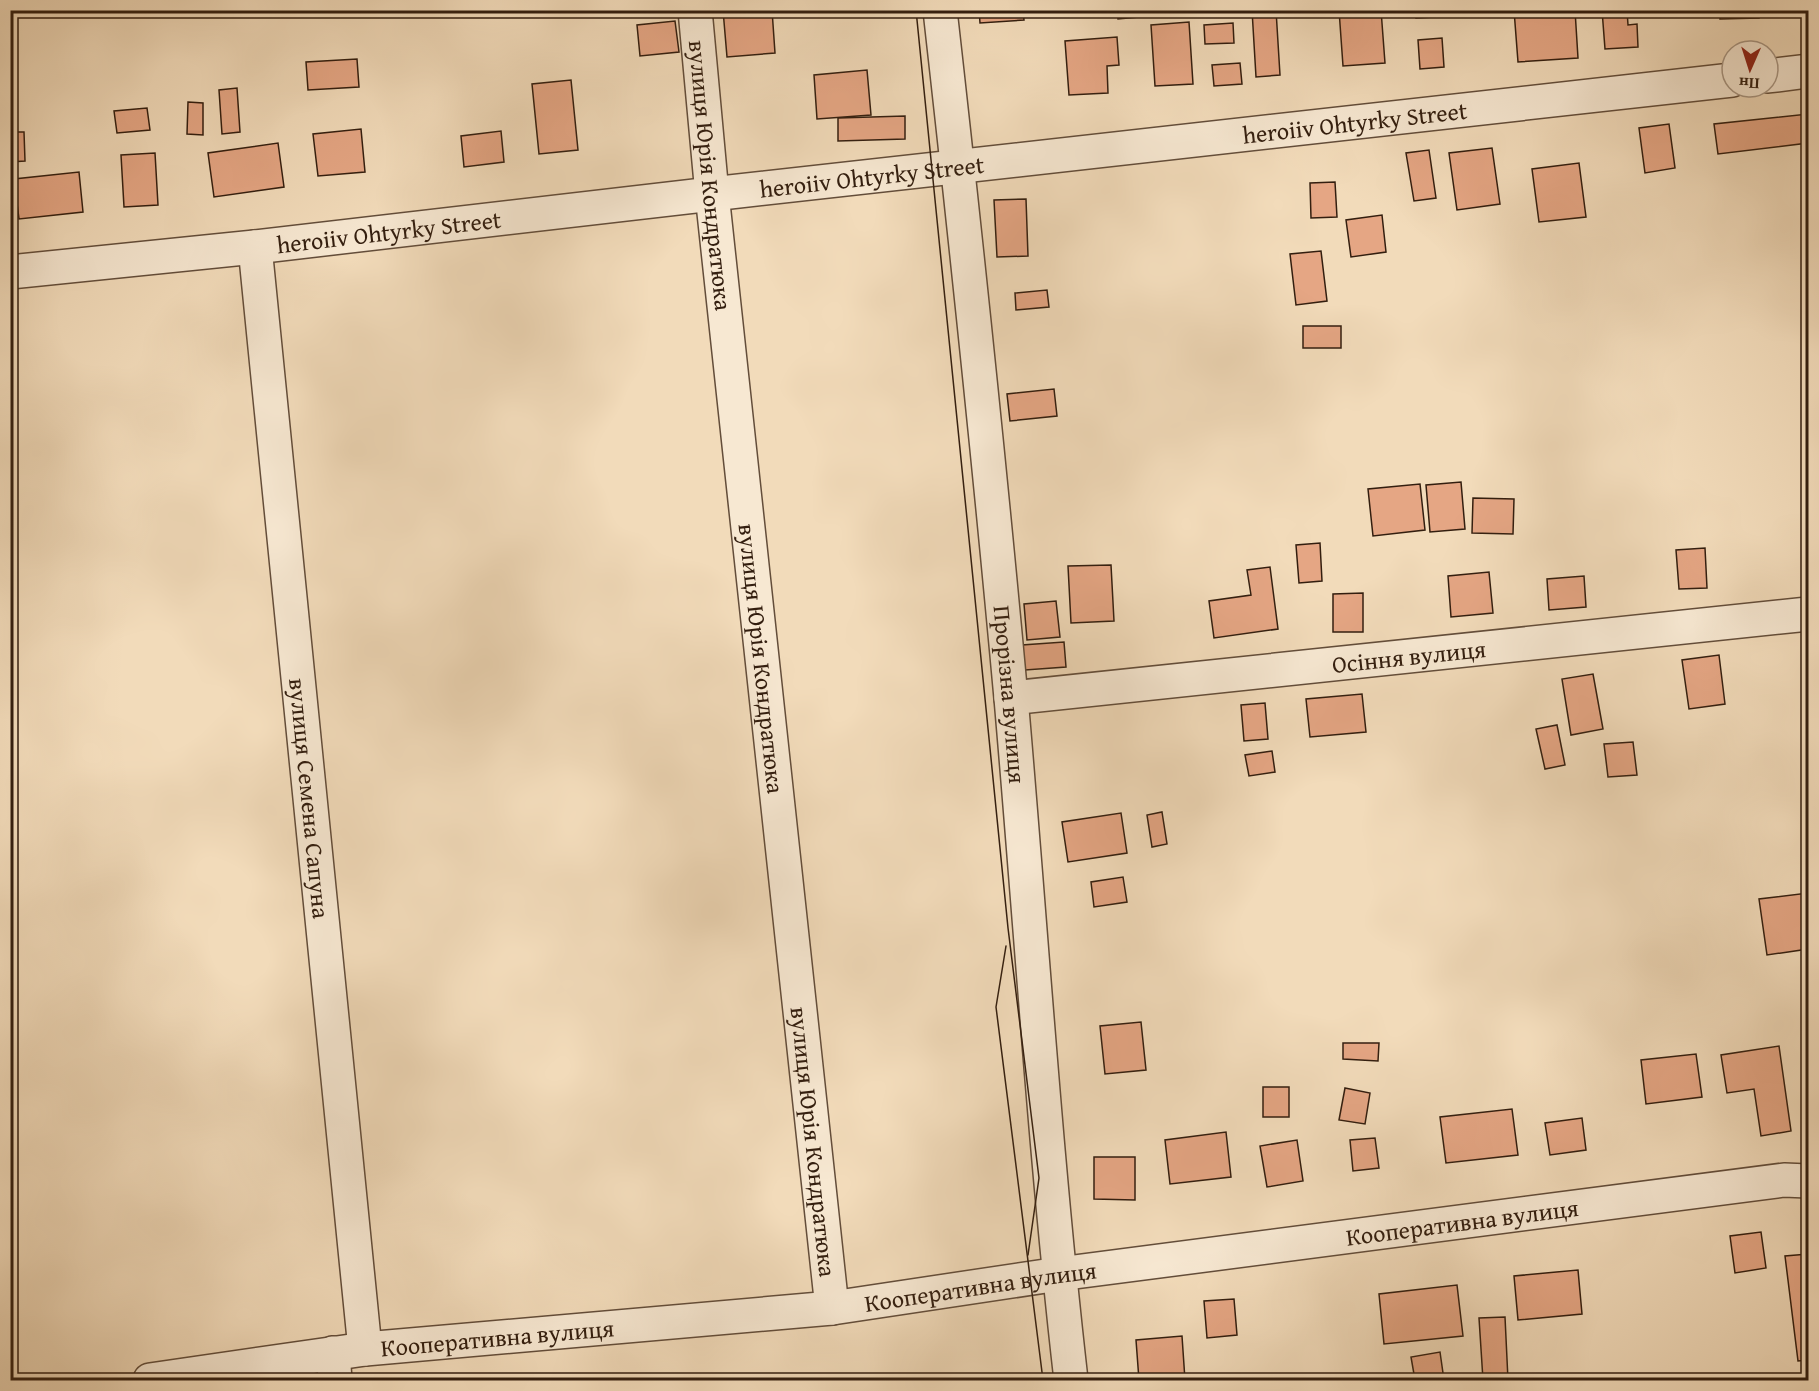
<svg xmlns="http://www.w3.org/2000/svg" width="1819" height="1391" font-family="'Gentium Book Plus',serif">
<rect width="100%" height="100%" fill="#f2dbba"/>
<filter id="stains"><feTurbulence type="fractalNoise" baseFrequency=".00333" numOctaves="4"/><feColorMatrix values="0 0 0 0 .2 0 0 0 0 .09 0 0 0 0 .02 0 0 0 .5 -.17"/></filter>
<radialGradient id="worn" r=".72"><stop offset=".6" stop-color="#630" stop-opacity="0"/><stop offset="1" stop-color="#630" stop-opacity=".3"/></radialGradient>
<g fill="#e5a684" stroke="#331e0f" stroke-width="1.5">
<path d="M723,10H772L775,53L727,57Z"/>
<path d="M979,10H1023L1024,20L980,23Z"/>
<path d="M1117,10H1139V17L1118,19Z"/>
<path d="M1252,10H1276L1280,75L1256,77Z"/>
<path d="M1339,10H1381L1385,63L1343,66Z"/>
<path d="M1415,10H1454L1455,16L1416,18Z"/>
<path d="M1514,10H1575L1578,58L1518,62Z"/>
<path d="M1602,10H1627L1628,25L1637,24L1638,47L1605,49Z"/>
<path d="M1720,10H1758L1759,18L1720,19Z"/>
<path d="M675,21L679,52L640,56L637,25Z"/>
<path d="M1189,22L1193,84L1155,86L1151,25Z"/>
<path d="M1233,23L1234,43L1205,44L1204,25Z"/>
<path d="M1117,37L1119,65L1107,66L1108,93L1069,95L1065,41Z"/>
<path d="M1442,38L1444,67L1420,69L1418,40Z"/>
<path d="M357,59L359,87L308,90L306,62Z"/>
<path d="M1240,63L1242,84L1214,86L1212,65Z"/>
<path d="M867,70L871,115L817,119L814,75Z"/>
<path d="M571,80L578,150L539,154L532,84Z"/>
<path d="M237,88L240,132L222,134L219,90Z"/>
<path d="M188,102L203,103V135L187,134Z"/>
<path d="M147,108L150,130L117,133L114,111Z"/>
<path d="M1808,114V143L1718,154L1714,124Z"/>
<path d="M905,116V139L838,141V118Z"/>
<path d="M1669,124L1675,168L1645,173L1639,128Z"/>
<path d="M361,129L365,172L318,176L313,134Z"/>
<path d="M501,131L504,162L464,167L461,136Z"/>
<path d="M10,132H24L25,161L10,162Z"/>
<path d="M278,143L284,187L214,197L208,153Z"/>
<path d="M1492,148L1500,204L1457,210L1449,153Z"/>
<path d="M1429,150L1436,198L1414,201L1406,153Z"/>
<path d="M155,153L158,205L124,207L121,155Z"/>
<path d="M1579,163L1586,217L1539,222L1532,169Z"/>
<path d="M79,172L83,212L19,219L14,179Z"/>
<path d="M1335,182L1337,217L1311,218L1310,183Z"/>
<path d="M1026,199L1028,256L997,257L994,200Z"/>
<path d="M1382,215L1386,252L1351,257L1346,220Z"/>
<path d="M1321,251L1327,301L1296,305L1290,254Z"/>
<path d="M1047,290L1049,307L1016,310L1015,293Z"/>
<rect x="1303" y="326" width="38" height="22"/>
<path d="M1054,389L1057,416L1010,421L1007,394Z"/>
<path d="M1461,482L1465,529L1430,532L1426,485Z"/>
<path d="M1420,484L1425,530L1373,536L1368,489Z"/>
<path d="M1473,498L1514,499L1513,534L1472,533Z"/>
<path d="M1320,543L1322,581L1299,583L1296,545Z"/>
<path d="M1705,548L1707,588L1679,589L1676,550Z"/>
<path d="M1111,565L1114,621L1071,623L1068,566Z"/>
<path d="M1270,567L1278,629L1214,638L1209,601L1251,595L1247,570Z"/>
<path d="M1489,572L1493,613L1451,617L1448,576Z"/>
<path d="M1584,576L1586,607L1549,610L1547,579Z"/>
<path d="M1363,593V632H1333V594Z"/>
<path d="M1056,601L1060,637L1027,640L1024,604Z"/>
<path d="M1064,642L1066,667L1025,670L1022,645Z"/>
<path d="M1719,655L1725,704L1689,709L1682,660Z"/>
<path d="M1593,674L1603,729L1571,735L1562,679Z"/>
<path d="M1362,694L1366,732L1310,737L1306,699Z"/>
<path d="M1265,703L1268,739L1244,741L1241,705Z"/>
<path d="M1557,725L1565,765L1545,769L1536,729Z"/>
<path d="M1633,742L1637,775L1608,777L1604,744Z"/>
<path d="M1272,751L1275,772L1249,776L1245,755Z"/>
<path d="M1162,812L1167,844L1152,847L1147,815Z"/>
<path d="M1121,813L1127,853L1068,862L1062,822Z"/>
<path d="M1123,877L1127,902L1094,907L1091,882Z"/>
<path d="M1808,893V949L1767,955L1759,899Z"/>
<path d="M1141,1022L1146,1070L1105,1074L1100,1026Z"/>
<path d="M1343,1043H1379L1378,1061L1343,1059Z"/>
<path d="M1779,1046L1791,1131L1761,1136L1754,1089L1727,1093L1721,1055Z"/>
<path d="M1696,1054L1702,1097L1646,1104L1641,1060Z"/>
<rect x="1263" y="1087" width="26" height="30"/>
<path d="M1345,1088L1370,1093L1365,1124L1339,1120Z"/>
<path d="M1512,1109L1518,1155L1446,1163L1440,1117Z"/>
<path d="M1582,1118L1586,1150L1550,1155L1545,1123Z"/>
<path d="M1226,1132L1231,1177L1170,1184L1165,1140Z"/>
<path d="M1375,1138L1379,1168L1353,1171L1350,1140Z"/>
<path d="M1297,1140L1303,1181L1267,1187L1260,1146Z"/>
<path d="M1094,1157H1135V1200L1094,1199Z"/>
<path d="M1761,1232L1766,1268L1735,1273L1730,1236Z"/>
<path d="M1808,1254V1360L1798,1361L1785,1256Z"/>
<path d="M1578,1270L1582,1314L1518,1320L1514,1276Z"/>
<path d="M1457,1285L1463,1336L1384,1344L1379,1294Z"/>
<path d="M1234,1299L1237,1335L1207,1338L1204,1301Z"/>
<path d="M1505,1317L1508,1380H1483L1479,1318Z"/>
<path d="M1182,1336L1185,1380H1139L1136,1340Z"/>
<path d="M1440,1352L1444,1380H1415L1411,1357Z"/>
</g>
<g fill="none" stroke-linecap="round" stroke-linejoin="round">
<g stroke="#634d3a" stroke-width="36">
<g id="street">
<path id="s1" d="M695,10L712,194L832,1308"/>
<path id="s2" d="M940,10C966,240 990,469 1011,698C1031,926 1045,1154 1071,1380"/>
<path d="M1768,76L1808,71"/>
<path id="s3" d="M255,247L365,1349"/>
<path id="s4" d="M10,272L255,247L712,194L1732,80"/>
<path id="s5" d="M1011,698L1808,614"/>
<path d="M333,1353L335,1380"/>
<path id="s6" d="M150,1380L365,1349L832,1308L1059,1274L1784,1180L1808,1181"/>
</g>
</g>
<use href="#street" stroke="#f7e8d2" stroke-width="33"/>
<g stroke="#331e0f" stroke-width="1.5">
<path d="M916,10L1008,928L1039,1178L1028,1255"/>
<path d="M1006,946L996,1007L1043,1380"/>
</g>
</g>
<g text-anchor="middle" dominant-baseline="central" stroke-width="4.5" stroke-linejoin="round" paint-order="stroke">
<g font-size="24" fill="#331e0f" stroke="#f7e8d2">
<text stroke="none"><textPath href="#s4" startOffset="1353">heroiiv Ohtyrky Street</textPath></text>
<text stroke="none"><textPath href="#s1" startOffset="166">вулиця Юрія Кондратюка</textPath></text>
<text stroke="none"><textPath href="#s4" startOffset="867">heroiiv Ohtyrky Street</textPath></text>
<text stroke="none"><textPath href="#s4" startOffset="381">heroiiv Ohtyrky Street</textPath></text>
<text stroke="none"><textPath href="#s5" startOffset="400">Осіння вулиця</textPath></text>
<text stroke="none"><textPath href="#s1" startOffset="652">вулиця Юрія Кондратюка</textPath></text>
<text stroke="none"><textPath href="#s2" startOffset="688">Прорізна вулиця</textPath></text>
<text stroke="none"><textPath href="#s3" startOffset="554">вулиця Семена Сапуна</textPath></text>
<text stroke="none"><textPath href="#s1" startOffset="1138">вулиця Юрія Кондратюка</textPath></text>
<text stroke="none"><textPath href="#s6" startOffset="1322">Кооперативна вулиця</textPath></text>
<text stroke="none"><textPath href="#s6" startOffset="836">Кооперативна вулиця</textPath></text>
<text stroke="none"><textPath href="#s6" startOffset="350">Кооперативна вулиця</textPath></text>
</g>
</g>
<rect width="1819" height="1391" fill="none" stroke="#f2dbba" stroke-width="36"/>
<rect x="12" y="12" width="1795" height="1367" fill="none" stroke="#331e0f" stroke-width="3"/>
<rect x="18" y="18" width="1783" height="1355" fill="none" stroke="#331e0f" stroke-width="1.5"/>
<g transform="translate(1750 69) rotate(183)"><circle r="28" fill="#f7e8d2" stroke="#a99784" stroke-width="1.5"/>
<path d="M0-4.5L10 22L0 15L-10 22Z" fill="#8f2418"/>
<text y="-9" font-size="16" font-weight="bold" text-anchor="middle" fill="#331e0f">Пн</text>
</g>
<rect width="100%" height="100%" filter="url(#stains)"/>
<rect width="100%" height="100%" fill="url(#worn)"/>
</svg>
